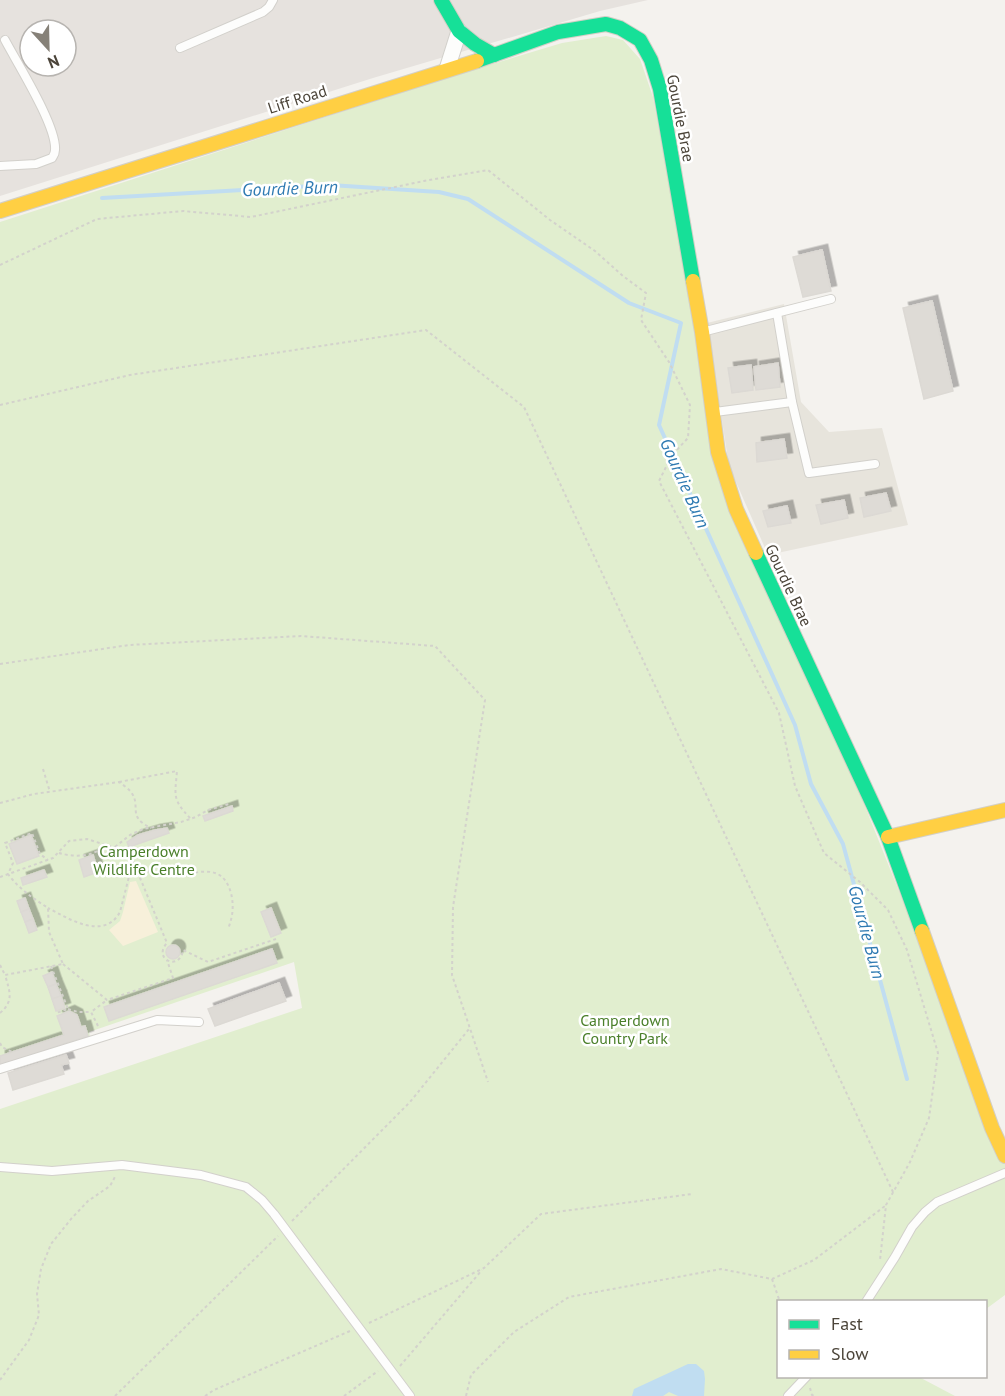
<svg xmlns="http://www.w3.org/2000/svg" width="1005" height="1396" font-family="'PT Sans',sans-serif">
<defs>
<filter id="shadow"><feDropShadow dx="5.5" dy="-5.5" stdDeviation="0" flood-color="#0004"/></filter>
</defs>
<rect width="100%" height="100%" fill="#f4f2ee"/>
<path fill="#e7e4dc" d="M784,304L801,402L829,432L882,428L908,525L768,555L729,466L707,323Z"/>
<path fill="#e6e2de" fill-rule="evenodd" d="M0,0H648L600,11L373,78L0,196ZM30,30H66V66H30Z"/>
<path fill="#e1eecf" d="M606,36L623,40L640,59L653,97L718,452L818,689L1005,1156V1295L986,1309V1302H778V1376L919,1377L955,1396H0V1109L302,1008L294,962L89,1032L90,1037L0,1067V222L456,75L562,43Z"/>
<path fill="#f7f0da" d="M136,881L158,932L123,946L109,930L120,921L123,912L130,882Z"/>
<path fill="#c0ddf1" d="M688,1364H696L704,1371L705,1379L704,1396H678L669,1392L663,1396H632L634,1389Z"/>
<g fill="none" stroke-linecap="round" stroke-linejoin="round">
<path stroke="#c0ddf1" stroke-width="4" d="M102,198L330,185L439,192L468,199L629,303L681,323L659,425L795,725L811,784L843,844L907,1079"/>
</g>
<g fill="#dedbd6" stroke="#dcd9d4" stroke-width="1.5" filter="url(#shadow)">
<path d="M822,250L831,291L803,297L793,257Z"/>
<path d="M932,301L953,391L924,399L903,308Z"/>
<path d="M778,363L780,387L756,390L754,367Z"/>
<path d="M751,365L753,390L732,393L728,368Z"/>
<path d="M784,439L787,458L757,462L756,443Z"/>
<path d="M886,493L891,511L864,517L860,498Z"/>
<path d="M844,500L848,518L821,524L816,505Z"/>
<path d="M787,506L791,523L768,527L763,511Z"/>
<path d="M232,806L233,811L205,821L203,816Z"/>
<path d="M167,828L169,833L129,847L127,842L138,835L155,830Z"/>
<path d="M31,835L39,856L17,864L9,844Z"/>
<path d="M93,855L98,872L84,877L79,860Z"/>
<path d="M44,870L47,877L23,885L21,878Z"/>
<path d="M25,898L29,909L21,912L17,901Z"/>
<path d="M271,908L281,933L271,937L261,912Z"/>
<path d="M29,909L33,919L25,922L21,912Z"/>
<path d="M33,919L37,930L29,933L25,922Z"/>
<circle cx="173" cy="952" r="7"/>
<path d="M272,949L277,963L109,1021L104,1007Z"/>
<path d="M52,972L56,984L48,987L43,976Z"/>
<path d="M279,983L286,1001L215,1026L208,1009Z"/>
<path d="M56,984L61,996L52,999L48,987Z"/>
<path d="M61,996L65,1008L56,1011L52,999Z"/>
<path d="M69,1011L77,1015L81,1027L85,1026L88,1036L0,1065V1056L64,1035L57,1016Z"/>
<path d="M66,1055L69,1063L61,1065L64,1074L13,1090L8,1073Z"/>
</g>
<g fill="none" stroke-linecap="round" stroke-linejoin="round">
<g stroke="#d2d0cb" stroke-width="10">
<g id="lane">
<path d="M180,48L263,12L269,7L273,0"/>
<path d="M0,166L36,164L52,158C54,155 55,154 55,150C57,126 17,63 5,40"/>
<path d="M777,313L792,402"/>
<path d="M702,332L831,299"/>
<path d="M715,412L792,402L809,473L875,464"/>
<path d="M0,1069L157,1020L199,1022"/>
<path d="M0,1167L52,1171L122,1165L201,1175L246,1187L262,1200L274,1214L410,1396"/>
<path d="M866,1302L895,1257L912,1227L925,1212L937,1202L1005,1173"/>
<path d="M788,1396L807,1376"/>
</g>
</g>
<g stroke="#d2d0cb" stroke-width="17">
<path id="street" d="M447,69L459,31"/>
</g>
<g stroke="#d3cfc5" stroke-width="16">
<g id="fast">
<path d="M441,0L459,31L475,44L494,55"/>
<path d="M477,61L558,32L606,24L620,28L640,40L651,60L660,89L693,281"/>
<path d="M756,553L888,837L922,931"/>
</g>
</g>
<g stroke="#d3cfc5" stroke-width="16">
<g id="slow">
<path d="M0,211L477,61"/>
<path d="M693,281L702,332L718,452L736,509L756,553"/>
<path d="M888,837L1005,810"/>
<path d="M922,931L992,1128L1005,1156"/>
</g>
</g>
<g stroke="#d3d2cc" stroke-width="2" stroke-dasharray="3 3" stroke-linecap="butt">
<path d="M0,265L97,219L183,211L251,217L424,181L488,170L550,220L595,251L623,276L646,293L641,320L669,362L690,405L688,438L672,455L659,481L779,713L795,786L824,853L860,882L888,910L907,950L938,1053L929,1118L910,1162L886,1205L880,1260"/>
<path d="M0,405L130,375L426,330L524,407L893,1192"/>
<path d="M0,664L129,645L301,636L435,646L485,700L453,907L452,975L488,1082"/>
<path d="M43,769L50,792"/>
<path d="M119,782L177,771C175,796 172,799 190,818"/>
<path d="M0,803L34,794L119,782C123,785 128,788 131,792C142,807 126,816 151,828"/>
<path d="M115,847L130,835L143,829L181,822L196,817L208,810L229,804"/>
<path d="M59,853C73,857 94,858 104,845"/>
<path d="M133,861L167,943C152,959 180,972 183,950L208,962L276,939"/>
<path d="M136,868C147,871 157,874 168,875C193,877 221,858 231,893C234,906 233,916 228,929"/>
<path d="M0,877L53,858L69,841L87,839L125,851L133,861L120,912C104,941 69,919 48,908"/>
<path d="M63,964L107,1000L173,978L167,960"/>
<path d="M0,965L5,975"/>
<path d="M51,966L68,1009L56,1013"/>
<path d="M68,1009L78,1012H91"/>
<path d="M0,1013C14,1001 10,992 5,975L63,964L49,932L48,908C33,898 19,889 8,874L13,863L5,843L32,833L40,854L48,860"/>
<path d="M98,1026L91,1012L107,1000"/>
<path d="M0,1043L2,1047L12,1052"/>
<path d="M292,1221L410,1102L469,1029"/>
<path d="M772,1279L780,1302"/>
<path d="M369,1323L484,1268L541,1214L692,1194"/>
<path d="M400,1366L482,1270"/>
<path d="M0,1380L29,1340L39,1315L37,1294L41,1269L51,1244L71,1219L88,1201L110,1186L116,1175"/>
<path d="M810,1388L812,1395L814,1396"/>
<path d="M115,1396L278,1236"/>
<path d="M205,1396L214,1390L350,1331"/>
<path d="M344,1396L378,1371"/>
<path d="M466,1396L471,1375L514,1332L569,1297L721,1269L772,1279L814,1260L885,1206"/>
</g>
<use href="#lane" stroke="#fdfdfc" stroke-width="8"/>
<use href="#street" stroke="#fdfdfc" stroke-width="15"/>
<use href="#fast" stroke="#16e098" stroke-width="14"/>
<use href="#slow" stroke="#ffcf43" stroke-width="14"/>
</g>
<g text-anchor="middle" dominant-baseline="central" stroke-width="5" stroke-linejoin="round" paint-order="stroke">
<g font-size="16" fill="#4b4439" stroke="#fff">
<text transform="translate(297 99) rotate(-18)">Liff Road</text>
<text transform="translate(681 118) rotate(79)">Gourdie Brae</text>
<text transform="translate(789 585) rotate(65)">Gourdie Brae</text>
</g>
<g font-size="16" fill="#4a7f2a" stroke="#fff">
<text x="144" y="851">Camperdown<tspan x="144" dy="18">Wildlife Centre</tspan></text>
<text x="625" y="1020">Camperdown<tspan x="625" dy="18">Country Park</tspan></text>
</g>
<g font-size="18" font-style="italic" fill="#2e7ab2" stroke="#fff">
<text transform="translate(290 188) rotate(-2)">Gourdie Burn</text>
<text transform="translate(685 483) rotate(66)">Gourdie Burn</text>
<text transform="translate(867 932) rotate(75)">Gourdie Burn</text>
</g>
</g>
<rect x="777" y="1300" width="210" height="78" fill="#ffffff" stroke="#b7b4b0" stroke-width="1.5"/>
<rect x="789" y="1320" width="30" height="9" fill="#16e098" stroke="#b7b4b0" stroke-width="1.5"/>
<text x="831" y="1330" font-size="18" fill="#4b4439">Fast</text>
<rect x="789" y="1350" width="30" height="9" fill="#ffcf43" stroke="#b7b4b0" stroke-width="1.5"/>
<text x="831" y="1360" font-size="18" fill="#4b4439">Slow</text>
<g transform="translate(48 48) rotate(158)"><circle r="28" fill="#ffffff" stroke="#b7b4b0" stroke-width="1.5"/>
<path d="M0-4.5L10 22L0 15L-10 22Z" fill="#868178"/>
<text y="-9" font-size="16" font-weight="bold" text-anchor="middle" fill="#4b4439">N</text>
</g>
</svg>
